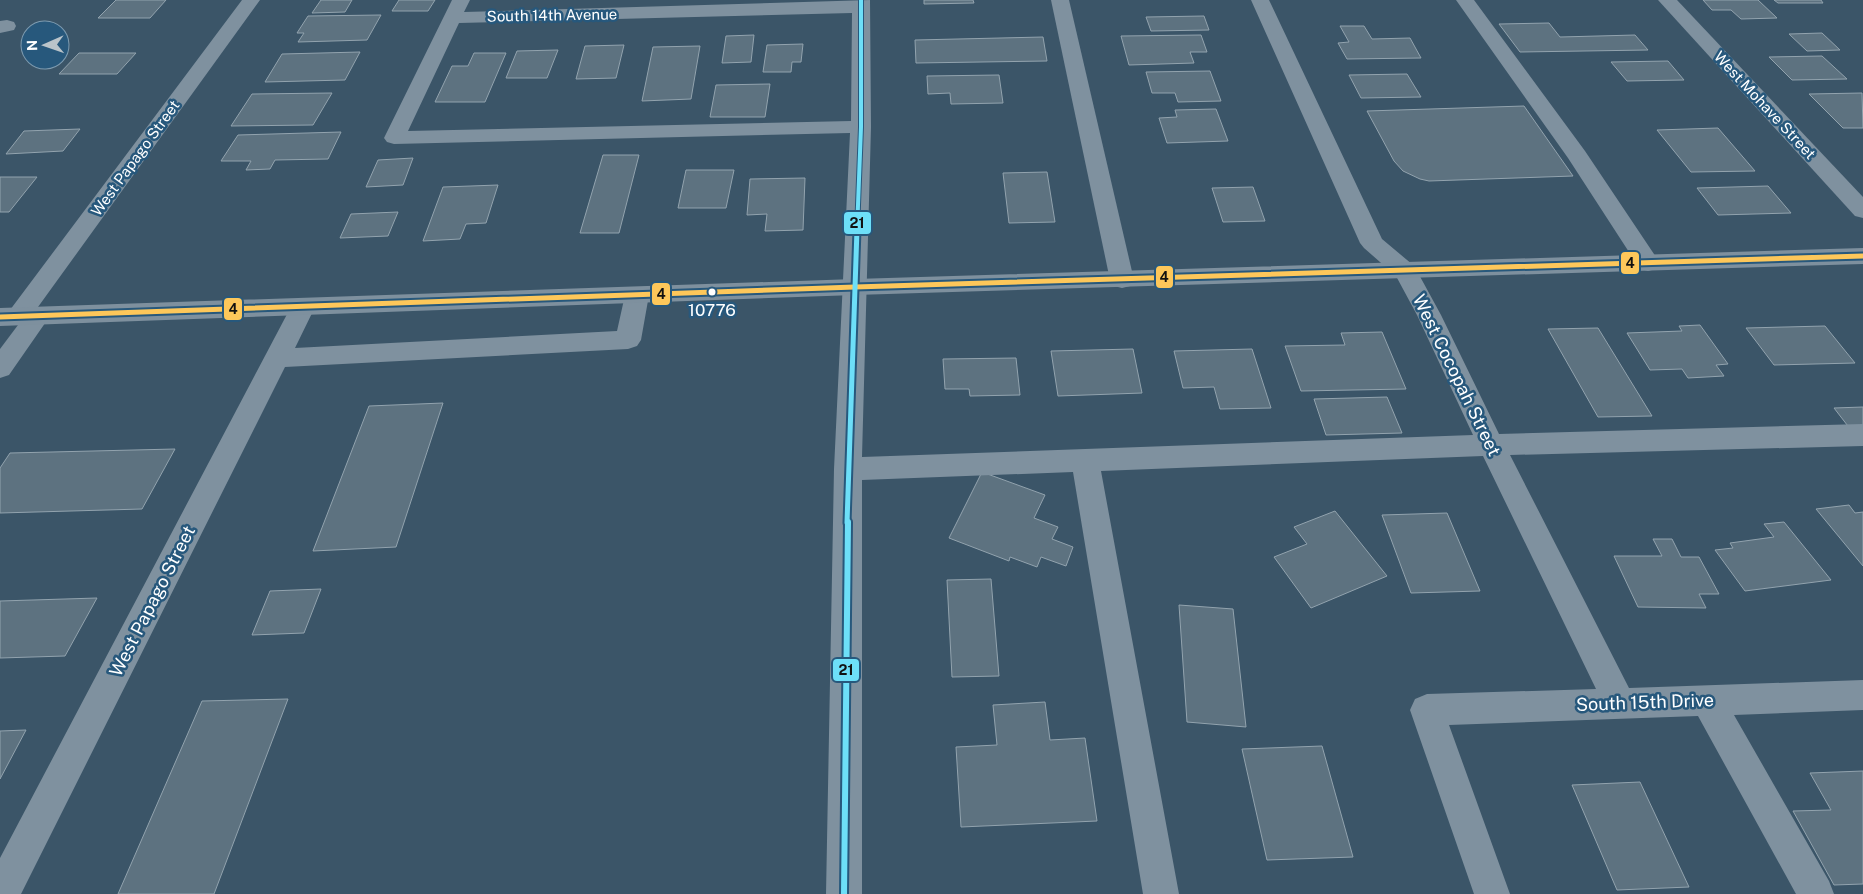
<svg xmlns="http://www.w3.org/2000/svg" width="1863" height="894" font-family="'Public Sans',sans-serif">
<rect width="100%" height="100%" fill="#3b5568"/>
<g fill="#5d7280" stroke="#92a3ae">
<path d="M116,0H166L150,18H98Z"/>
<path d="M321,0H352L345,12L312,13Z"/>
<path d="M399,0H435L428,11H392Z"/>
<path d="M924,0H973L974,3L924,4Z"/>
<path d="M1703,0H1758L1777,18L1741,19L1731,10H1712Z"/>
<path d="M1774,0H1821L1823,3H1778Z"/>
<path d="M381,15L367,40L298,42L304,33H297L308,16Z"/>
<path d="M1204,16L1209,30L1151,31L1146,17Z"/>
<path d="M1549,23L1560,37L1635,35L1648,50L1520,52L1499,24Z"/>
<path d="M1340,26H1364L1372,39L1410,38L1421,58L1347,59L1338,43L1349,42Z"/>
<path d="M1822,33L1840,50L1807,51L1789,34Z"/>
<path d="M754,35L751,62L722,63L726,36Z"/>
<path d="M1201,35L1207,52H1190L1194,63L1129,65L1121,36Z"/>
<path d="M1043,37L1047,61L916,63L915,40Z"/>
<path d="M803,44L801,62H792L791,72H763L767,45Z"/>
<path d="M624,45L616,78L576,79L585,46Z"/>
<path d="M700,46L691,99L642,101L653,47Z"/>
<path d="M558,50L547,78H506L517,51Z"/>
<path d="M360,52L345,80L265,82L282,54Z"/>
<path d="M79,53H136L117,74H59Z"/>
<path d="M474,53H506L485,102H435L452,66H468Z"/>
<path d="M1822,56L1847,79L1792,80L1769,57Z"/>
<path d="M1668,61L1684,80L1627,81L1611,62Z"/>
<path d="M1210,71L1221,101L1178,102L1175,93H1152L1146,72Z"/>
<path d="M1407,74L1421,97L1361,98L1349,75Z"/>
<path d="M999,75L1003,103L951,104L950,93L928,94L927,76Z"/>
<path d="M770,84L765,117H710L716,85Z"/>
<path d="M332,93L313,125L231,126L252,94Z"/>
<path d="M1862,93L1863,128H1843L1809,94Z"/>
<path d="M1524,106L1573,176L1429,181L1420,179L1403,171L1394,161L1367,111Z"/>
<path d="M1216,109L1228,141L1167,143L1159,118L1177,117L1175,110Z"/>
<path d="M1718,128L1755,171L1691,172L1657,130Z"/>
<path d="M80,129L63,151L6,154L24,131Z"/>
<path d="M341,132L328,159L275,160L270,169L246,170L251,161H221L238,135Z"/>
<path d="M603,155H639L619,233H580Z"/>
<path d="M413,158L403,185L366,187L378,160Z"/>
<path d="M686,170H734L726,208H678Z"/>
<path d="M1047,172L1055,222L1009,223L1003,173Z"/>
<path d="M0,177H37L9,212H0Z"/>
<path d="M805,178L803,230L765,231L767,214L747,215L750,179Z"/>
<path d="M498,185L486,223L466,224L460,239L423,241L443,187Z"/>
<path d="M1768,186L1791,213L1718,215L1697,188Z"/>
<path d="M1253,187L1265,221L1223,222L1212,188Z"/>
<path d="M398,212L388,236L340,238L351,214Z"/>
<path d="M1700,325L1728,364L1716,365L1724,376L1688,378L1682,369L1650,370L1627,333L1682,331L1679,326Z"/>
<path d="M1825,326L1855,363L1774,365L1746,328Z"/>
<path d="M1598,328L1652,416L1598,417L1548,329Z"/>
<path d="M1382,332L1406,389L1301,391L1285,346L1345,345L1341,333Z"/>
<path d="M1133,349L1142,393L1058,396L1051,351Z"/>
<path d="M1252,349L1271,408L1220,409L1214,387L1183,388L1174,351Z"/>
<path d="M1016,358L1020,395L970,396L969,389H945L943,359Z"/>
<path d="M1387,397L1402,433L1326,435L1314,399Z"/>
<path d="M443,403L396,547L313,551L369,406Z"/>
<path d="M1863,407V430H1851L1834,408Z"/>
<path d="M175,449L142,509L0,513V468L10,453Z"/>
<path d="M982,472L1045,495L1034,518L1058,527L1052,539L1073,547L1066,566L1041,557L1037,567L1010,557L1009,561L949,538Z"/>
<path d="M1849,505L1855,513L1863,512V566L1816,509Z"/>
<path d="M1335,511L1387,576L1311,608L1274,557L1307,544L1294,527Z"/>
<path d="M1447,513L1480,591L1411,593L1382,515Z"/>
<path d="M1784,522L1831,580L1745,591L1715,550L1733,548L1730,543L1774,537L1764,524Z"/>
<path d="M1653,539H1672L1681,557H1699L1719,594H1699L1706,608L1638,607L1614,556H1662Z"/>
<path d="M991,579L999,676L952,677L947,580Z"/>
<path d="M321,589L304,633L252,635L270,591Z"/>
<path d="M97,598L65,656L0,658V601Z"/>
<path d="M1179,605L1233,609L1246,727L1187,722Z"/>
<path d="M288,699L214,894H118L202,701Z"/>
<path d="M1045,702L1050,740L1085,738L1097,821L961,827L956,747L997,745L993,705Z"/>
<path d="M26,730L0,779V731Z"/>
<path d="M1322,746L1353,857L1267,860L1242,749Z"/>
<path d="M1863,771V884L1834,885L1793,811L1831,810L1810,773Z"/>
<path d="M1640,782L1689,887L1617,890L1572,785Z"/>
</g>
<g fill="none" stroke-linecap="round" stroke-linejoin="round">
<g fill="#7f919f" fill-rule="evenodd">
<path d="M242,0H260L38,307L47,310L50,316L9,375L0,378V349L18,325L10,322L7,316L10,310Z"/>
<path d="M452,0H470L464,12L870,0L871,127L862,457L1473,435L1417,315L1396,276L1364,248L1360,243L1251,0H1269L1382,239L1413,265L1417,271L1441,315L1499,434L1863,424V446L1510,455L1629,688L1863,680V710L1734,715L1829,881L1834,894H1796L1698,716L1449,725L1510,894H1474L1410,710L1415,699L1427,694L1596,689L1483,456L1101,471L1179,894H1143L1073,472L862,480V894H826L834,469L850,133L394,144L387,142L384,138ZM852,13L851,121L408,131L459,23Z"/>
<path d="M1051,0H1069L1134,280L1130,286L1122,288L1114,286L1110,280Z"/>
<path d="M1456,0H1474L1585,151L1660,263L1656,269L1648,271L1640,269L1568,158Z"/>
<path d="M1658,0H1677L1863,197V218L1855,216Z"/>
<path d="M7,20L14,22L16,26L14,30L0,33V21Z"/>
<path d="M637,287L646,289L649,295L641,340L637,346L628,349L285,367L21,894H0V858L294,301L303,298L312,301L315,307L295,348L617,331L625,295L628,289Z"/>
</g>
<path fill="#7e909e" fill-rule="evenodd" d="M1863,248V264L855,295L0,326V308L855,279Z"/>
<g stroke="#27587c" stroke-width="9">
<path id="bus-1" d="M0,317L855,287L1863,256"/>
</g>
<g stroke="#27587c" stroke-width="6">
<path id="bus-2-far2" d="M857,231L861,127V0"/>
</g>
<g stroke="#27587c" stroke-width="9">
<path id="bus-2-far1" d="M847,523L857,229"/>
</g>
<g stroke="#27587c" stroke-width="10">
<path id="bus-2" d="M844,894L848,522"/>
</g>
<use href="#bus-1" stroke="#fdc75a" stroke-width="5"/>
<use href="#bus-2-far2" stroke="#6ddff8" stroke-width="4"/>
<use href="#bus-2-far1" stroke="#6ddff8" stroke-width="5"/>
<use href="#bus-2" stroke="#6ddff8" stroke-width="6"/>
</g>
<circle fill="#fff" stroke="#27587c" stroke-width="2" cx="712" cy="292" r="4.5"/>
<g text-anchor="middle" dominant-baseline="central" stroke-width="5" stroke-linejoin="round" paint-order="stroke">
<g font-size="15" fill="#fff" stroke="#27587c">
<text transform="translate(552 15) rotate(-1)">South 14th Avenue</text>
<text transform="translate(1765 105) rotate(47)">West Mohave Street</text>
<text transform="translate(135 158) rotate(-54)">West Papago Street</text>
</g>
<g font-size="17" fill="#fff" stroke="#27587c">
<text x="712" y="310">10776</text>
</g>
<g font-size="18" fill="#fff" stroke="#27587c">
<text transform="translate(1457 375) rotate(64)">West Cocopah Street</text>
<text transform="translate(152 601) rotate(-63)">West Papago Street</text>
<text transform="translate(1645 702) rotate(-2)">South 15th Drive</text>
</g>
</g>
<g stroke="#27587c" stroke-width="2">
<rect x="843" y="211" width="29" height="24" rx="5" fill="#6ddff8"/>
<rect x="1620" y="251" width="20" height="24" rx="5" fill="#fdc75a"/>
<rect x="1155" y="265" width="19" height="24" rx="5" fill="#fdc75a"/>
<rect x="651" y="282" width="20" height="24" rx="5" fill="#fdc75a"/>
<rect x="223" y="297" width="20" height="24" rx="5" fill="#fdc75a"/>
<rect x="832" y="658" width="28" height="24" rx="5" fill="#6ddff8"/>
</g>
<g font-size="14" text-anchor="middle" font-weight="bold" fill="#111">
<text x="857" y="228">21</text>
<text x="1630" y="268">4</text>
<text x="1164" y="282">4</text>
<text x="661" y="299">4</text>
<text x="233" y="314">4</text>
<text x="846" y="675">21</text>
</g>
<g transform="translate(45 45) rotate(268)"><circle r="24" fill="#27587c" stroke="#7d9bb0"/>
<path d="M0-4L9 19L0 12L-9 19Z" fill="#bac4ca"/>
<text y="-8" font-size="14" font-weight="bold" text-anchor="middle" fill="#ffffff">N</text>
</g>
</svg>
